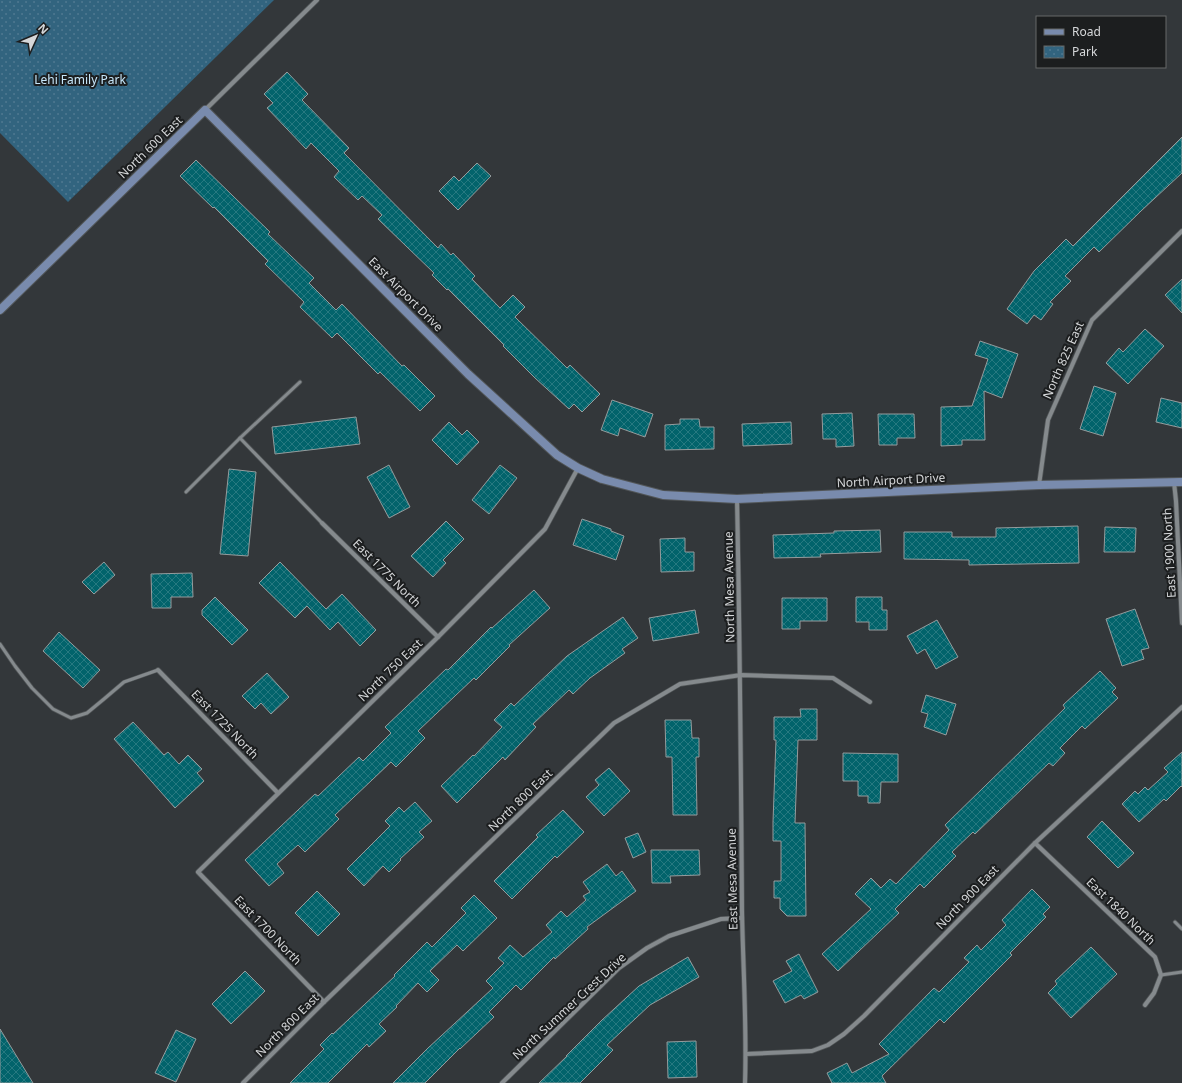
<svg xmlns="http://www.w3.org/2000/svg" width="1182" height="1083" font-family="'Noto Sans',sans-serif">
<defs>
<pattern id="park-dots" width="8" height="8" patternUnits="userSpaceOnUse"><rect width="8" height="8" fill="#32647f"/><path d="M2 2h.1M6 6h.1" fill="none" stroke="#4f7991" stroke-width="1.8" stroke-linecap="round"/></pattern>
<pattern id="building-cross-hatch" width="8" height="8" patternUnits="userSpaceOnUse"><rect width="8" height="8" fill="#02636b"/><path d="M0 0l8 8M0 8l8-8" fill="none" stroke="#267980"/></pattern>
</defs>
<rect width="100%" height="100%" fill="#33373a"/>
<path fill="url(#park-dots)" d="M0,0H274L68,202L0,133Z"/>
<g fill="url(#building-cross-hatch)" stroke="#959c9d">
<path d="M287,72L308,94L302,100L349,148L344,153L438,248L441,244L451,255L453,253L475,276L472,279L500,308L513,295L525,307L515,317L567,368L570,365L600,394L582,412L574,404L569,409L535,378L503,346L504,345L448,289L447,290L432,275L434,273L378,219L382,215L362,196L358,200L334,177L339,171L311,143L306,149L267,108L273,103L264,94Z"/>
<path d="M1182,137V173L1141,211L1099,252L1094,247L1065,276L1071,281L1050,302L1053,304L1041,320L1034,315L1027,324L1007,309L1034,271L1066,239L1073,246Z"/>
<path d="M196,160L270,232L268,234L314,278L309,283L336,310L342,304L402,366L404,365L435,396L420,411L380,372L378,374L337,333L332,338L300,307L304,302L265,264L268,261L214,207L213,208L180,176Z"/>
<path d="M477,163L491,176L458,210L439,191L454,176L459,181Z"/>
<path d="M1182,279V313L1165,295Z"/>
<path d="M1145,329L1164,346L1128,384L1106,363L1119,348L1123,352Z"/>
<path d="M980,341L1018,354L1002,398L984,391L985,440H962V445L941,446V407L972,406L988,359L975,355Z"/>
<path d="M1094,386L1116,393L1103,436L1080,429Z"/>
<path d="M1161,398L1182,403V428L1156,422Z"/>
<path d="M612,400L653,414L645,437L620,428L618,436L601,430Z"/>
<path d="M852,413L854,446L836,447V439H823L822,414Z"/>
<path d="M878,414H914L915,438H897V445H879Z"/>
<path d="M356,417L360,444L275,454L272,427Z"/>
<path d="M680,419H699L700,427H714V449L665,450V425L680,424Z"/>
<path d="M449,422L462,435L467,430L479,442L457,465L432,440Z"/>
<path d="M791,422L792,444L743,446L742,424Z"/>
<path d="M389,465L410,507L389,518L367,477Z"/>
<path d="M500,465L517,478L489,514L472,500Z"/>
<path d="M229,469L256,472L248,556L220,554Z"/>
<path d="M582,519L611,529V531L624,536L616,560L573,545Z"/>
<path d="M446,521L464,539L443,560L446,563L433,577L411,556Z"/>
<path d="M1078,526L1079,563L969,565V560L904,559V532H952V537H996V528Z"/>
<path d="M1105,527L1136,528L1135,552H1104Z"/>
<path d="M880,530L881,552L820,554L821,557L774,558L773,535L834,533V531Z"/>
<path d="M685,538V552H694V571L661,572L660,539Z"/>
<path d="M104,562L115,575L94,594L82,582Z"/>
<path d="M280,562L326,609L342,594L376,630L360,646L338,622L330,630L307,606L295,618L259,583Z"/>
<path d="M192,573L193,597H171V608H152L151,574Z"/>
<path d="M534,590L550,608L509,645L510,646L476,680L474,678L418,731L425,738L396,767L391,762L335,815L339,819L305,852L298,845L277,864L284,873L269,886L245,860L315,794L318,796L359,757L363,761L391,733L385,727L446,669L448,670L491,627L492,628Z"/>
<path d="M215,597L248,630L232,645L202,615V610Z"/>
<path d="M856,597H882V610H887V630H869V622H856Z"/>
<path d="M782,598H827V621H800V629H782Z"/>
<path d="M1135,609L1149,648L1141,650L1144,659L1122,666L1106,619Z"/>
<path d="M695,610L699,633L653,641L649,618Z"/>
<path d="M623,617L638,638L622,649L625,653L590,678L573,694L569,690L533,724L536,727L505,760L503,757L457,803L441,786L473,755L474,756L502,727L494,720L511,703L514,706L567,656Z"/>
<path d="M937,620L958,657L936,669L925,649L917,654L907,636Z"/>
<path d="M59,632L100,670L83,688L43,651Z"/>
<path d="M1100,671L1116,688L1112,692L1118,698L1085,729L1082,726L1060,748L1065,753L1053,766L1049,763L975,834L973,832L952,852L956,856L924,888L920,884L895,909L899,913L838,971L822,954L871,909L855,894L871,878L881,888L890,879L896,884L949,830L945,825L1065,708L1063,705Z"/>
<path d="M267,673L289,697L271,714L261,703L255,709L242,696Z"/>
<path d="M926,695L956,704L946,735L924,727L928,714L921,712Z"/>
<path d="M800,709H817V740H798L795,823H805L806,916H787L780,909V898H774V881H781V841H773V822L776,740H774V717H801Z"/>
<path d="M665,720H691L692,738H699V757H696L697,815H673L672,757H666Z"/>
<path d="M133,722L164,755L168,752L179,764L188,755L202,769L197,773L204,781L175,808L114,739Z"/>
<path d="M1182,752V787L1181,786L1166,801L1164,799L1139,822L1122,804L1135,791L1138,794L1145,787L1148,790L1168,772L1164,768Z"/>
<path d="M843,753L898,754V782H881L880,803H868V796H858V781H843Z"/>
<path d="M609,768L630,791L604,816L586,797L599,785L595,780Z"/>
<path d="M415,802L432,821L419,832L424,837L400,859L401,860L389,872L383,866L364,886L347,869L390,826L385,821L399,807L404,812Z"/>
<path d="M563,810L584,832L557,858L555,856L512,899L494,881L538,837L536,835Z"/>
<path d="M1102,821L1134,853L1118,868L1087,837Z"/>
<path d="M638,833L646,852L633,858L625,838Z"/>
<path d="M651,850H699L700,875L670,876L671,883H652Z"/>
<path d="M607,864L616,876L622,871L636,891L587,927L588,929L555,959L554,957L521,990L516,985L489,1012L494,1017L460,1049V1048L425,1083H393L428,1048L493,988L486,981L504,963L498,958L510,945L523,957L552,932L546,925L561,911L567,917L586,900L583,896L590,892L583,882Z"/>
<path d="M1032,889L1050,907L1043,914L1046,917L1010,953L1012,955L944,1023L940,1019L882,1076L886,1083H831H832L827,1073L847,1063L852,1073L889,1054L879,1044L934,988L939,992L969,962L964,958L977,945L981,950L1006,925L1002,920Z"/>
<path d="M317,891L340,914L318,936L295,913Z"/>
<path d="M474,895L497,918L463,951L457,945L430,971L439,980L427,992L418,983L396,1006L397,1007L379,1024L386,1031L369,1047L367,1044L328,1083H290L324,1049L320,1045L332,1033L333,1034L395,976L394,975L427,942L432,947L466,913L461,908Z"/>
<path d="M1091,947L1117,974L1071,1018L1048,993L1057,984L1055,981Z"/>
<path d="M799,954L818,992L804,999L801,995L785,1003L773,981L792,971L786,961Z"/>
<path d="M688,957L699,977L650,1005L607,1045L613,1050L580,1083H539L567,1056H566L602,1020L639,986Z"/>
<path d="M245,971L265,991L231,1024L212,1004Z"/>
<path d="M0,1029L33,1083H0Z"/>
<path d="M176,1030L196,1039L176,1082L155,1073Z"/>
<path d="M696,1041L697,1077L668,1078L667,1042Z"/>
</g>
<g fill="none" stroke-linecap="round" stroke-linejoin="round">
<g stroke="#525658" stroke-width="4.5">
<g id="lane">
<path d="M300,382L240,438L322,523"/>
<path d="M186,492L240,438"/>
<path d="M0,644L15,666L32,688L53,709L71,718L87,713L104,699L124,682L158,670"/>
<path d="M1175,922L1182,929"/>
<path d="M1161,975L1182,972"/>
</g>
</g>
<g stroke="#525658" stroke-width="5.5">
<g id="street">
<path d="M205,110L317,0"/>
<path d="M1174,482L1176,501L1182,623"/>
<path d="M1039,485L1048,420L1092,320L1182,231"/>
<path d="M737,499C740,636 741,773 742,911C743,968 747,1026 745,1083"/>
<path d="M322,523L438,637"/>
<path d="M158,670L278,793"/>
<path d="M1035,843L1155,957L1161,975L1154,993L1145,1005"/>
<path d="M324,1002L198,872L438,637L545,529L578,468"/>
<path d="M746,1054L812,1051L828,1045L844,1034L864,1016L1035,843L1182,707"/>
<path d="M243,1083L324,1002L614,723L680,684L741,675L833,678L870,702"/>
<path d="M502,1083L619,968L647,948L669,936L721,919L742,918"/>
</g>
</g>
<g stroke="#525658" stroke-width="10">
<path id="secondary" d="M0,310L205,110L468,374L557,455L578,468L602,479L663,495L737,499L1039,485L1182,482"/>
</g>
<use href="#lane" stroke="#858a8d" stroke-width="3"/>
<use href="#street" stroke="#858a8d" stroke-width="4"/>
<use href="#secondary" stroke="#798bad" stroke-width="8"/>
</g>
<g text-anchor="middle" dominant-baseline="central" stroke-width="4" stroke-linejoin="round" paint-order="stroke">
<g font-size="12" fill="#c6e6f9" stroke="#1c1e1f">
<text x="80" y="79">Lehi Family Park</text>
</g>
<g font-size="12" fill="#d5d7d9" stroke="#1c1e1f">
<text transform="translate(150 147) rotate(-44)">North 600 East</text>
<text transform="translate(406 294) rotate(45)">East Airport Drive</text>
<text transform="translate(1063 360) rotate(-66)">North 825 East</text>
<text transform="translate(891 480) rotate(-3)">North Airport Drive</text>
<text transform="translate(1169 553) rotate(-93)">East 1900 North</text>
<text transform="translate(387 573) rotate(45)">East 1775 North</text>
<text transform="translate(729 587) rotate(-91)">North Mesa Avenue</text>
<text transform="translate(390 670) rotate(-44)">North 750 East</text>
<text transform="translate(225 724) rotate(46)">East 1725 North</text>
<text transform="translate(520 800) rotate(-44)">North 800 East</text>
<text transform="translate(732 879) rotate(-91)">East Mesa Avenue</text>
<text transform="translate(967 897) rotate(-46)">North 900 East</text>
<text transform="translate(1121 911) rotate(44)">East 1840 North</text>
<text transform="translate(268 930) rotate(46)">East 1700 North</text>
<text transform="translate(569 1006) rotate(-43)">North Summer Crest Drive</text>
<text transform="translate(287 1025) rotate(-45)">North 800 East</text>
</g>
</g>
<rect x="1036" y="16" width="130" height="52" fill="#1c1e1f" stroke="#666869"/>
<rect x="1044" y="29" width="20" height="6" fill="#798bad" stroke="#666869"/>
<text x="1072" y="36" font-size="12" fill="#d5d7d9">Road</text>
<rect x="1044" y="46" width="20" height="12" fill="url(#park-dots)" stroke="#666869"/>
<text x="1072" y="56" font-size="12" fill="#d5d7d9">Park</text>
<g transform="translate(36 36) rotate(46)" stroke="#1c1e1f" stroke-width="3" paint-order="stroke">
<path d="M0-3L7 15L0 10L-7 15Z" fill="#d5d7d9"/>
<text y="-6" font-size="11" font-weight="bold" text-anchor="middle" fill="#d5d7d9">N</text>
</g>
</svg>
